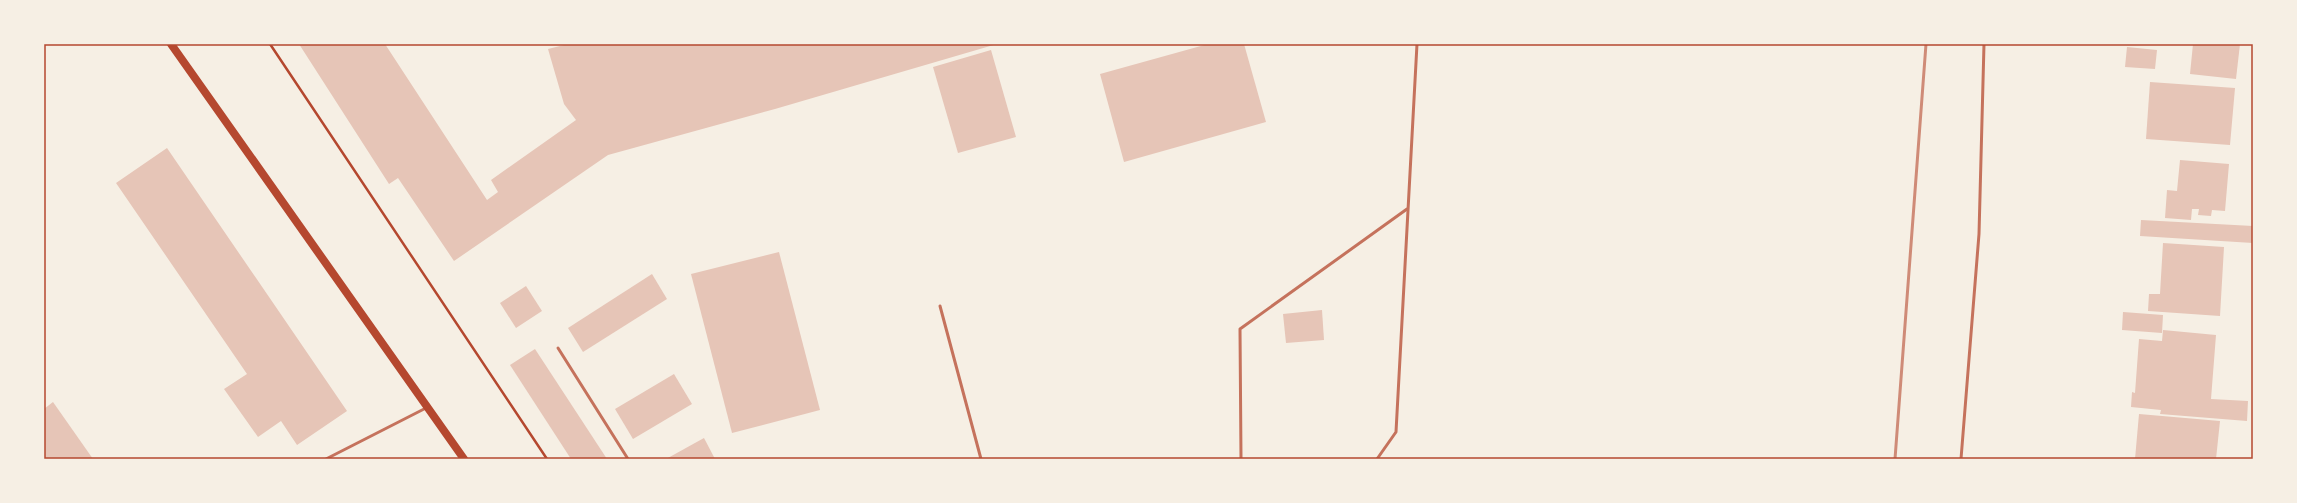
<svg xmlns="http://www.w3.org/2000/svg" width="2297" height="503" font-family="'Roboto Condensed',sans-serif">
<rect width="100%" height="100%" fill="#f6efe4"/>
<g fill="#e6c5b7">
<path d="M299,44H385L487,200L498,192L491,180L576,120L564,104L548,49L568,44H997L775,109L608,155L454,261L398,178L389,184Z"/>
<path d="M1208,44H1244L1266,122L1124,162L1100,74Z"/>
<path d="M2193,44H2240L2236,79L2190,74Z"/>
<path d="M2127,47L2157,50L2155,69L2125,67Z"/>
<path d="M991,50L1016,137L958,153L933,67Z"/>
<path d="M2150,82L2235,88L2230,145L2146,139Z"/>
<path d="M167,148L347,411L297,445L281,421L258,437L224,389L247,374L116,183Z"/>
<path d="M2180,160L2229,164L2225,211L2212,210L2211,216L2198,215L2199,209H2192L2191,220L2165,218L2167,190L2177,191Z"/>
<path d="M2141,220L2253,226V243L2140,236Z"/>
<path d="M2163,243L2224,247L2220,316L2148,311L2149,294H2160Z"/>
<path d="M779,252L820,410L732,433L691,274Z"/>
<path d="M652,274L667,299L583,352L568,328Z"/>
<path d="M526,286L542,311L516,328L500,303Z"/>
<path d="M1322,310L1324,340L1286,343L1283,314Z"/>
<path d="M2123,312L2163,315L2162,333L2122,330Z"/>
<path d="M2163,330L2216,335L2211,399L2248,401L2247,421L2160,414L2161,410L2131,407L2132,392L2135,393L2139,339L2162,341Z"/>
<path d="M535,349L607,459H571L510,365Z"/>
<path d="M674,374L692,404L633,439L615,409Z"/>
<path d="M53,402L93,459H44V409Z"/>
<path d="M2139,414L2220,421L2216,459H2135Z"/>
<path d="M704,438L715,459H666Z"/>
</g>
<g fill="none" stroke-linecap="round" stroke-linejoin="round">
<path stroke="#b5482f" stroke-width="2.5" d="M270,44L547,459"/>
<g stroke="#c5725c" stroke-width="3">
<path d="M940,306L981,459"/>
<path d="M558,348L628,459"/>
<path d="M326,459L426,408"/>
<path d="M1241,459L1240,329L1407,209"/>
<path d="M1377,459L1396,432L1417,44"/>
<path d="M1961,459L1979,234L1984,44"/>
</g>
<path stroke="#b5482f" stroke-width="8" d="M171,44L464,459"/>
<path stroke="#cf8b77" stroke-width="3" d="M1895,459L1926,44"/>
</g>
<rect width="2297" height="503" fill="none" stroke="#f6efe4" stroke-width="90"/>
<rect x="45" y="45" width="2207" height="413" fill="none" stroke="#b5482f" stroke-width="1.5"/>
</svg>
